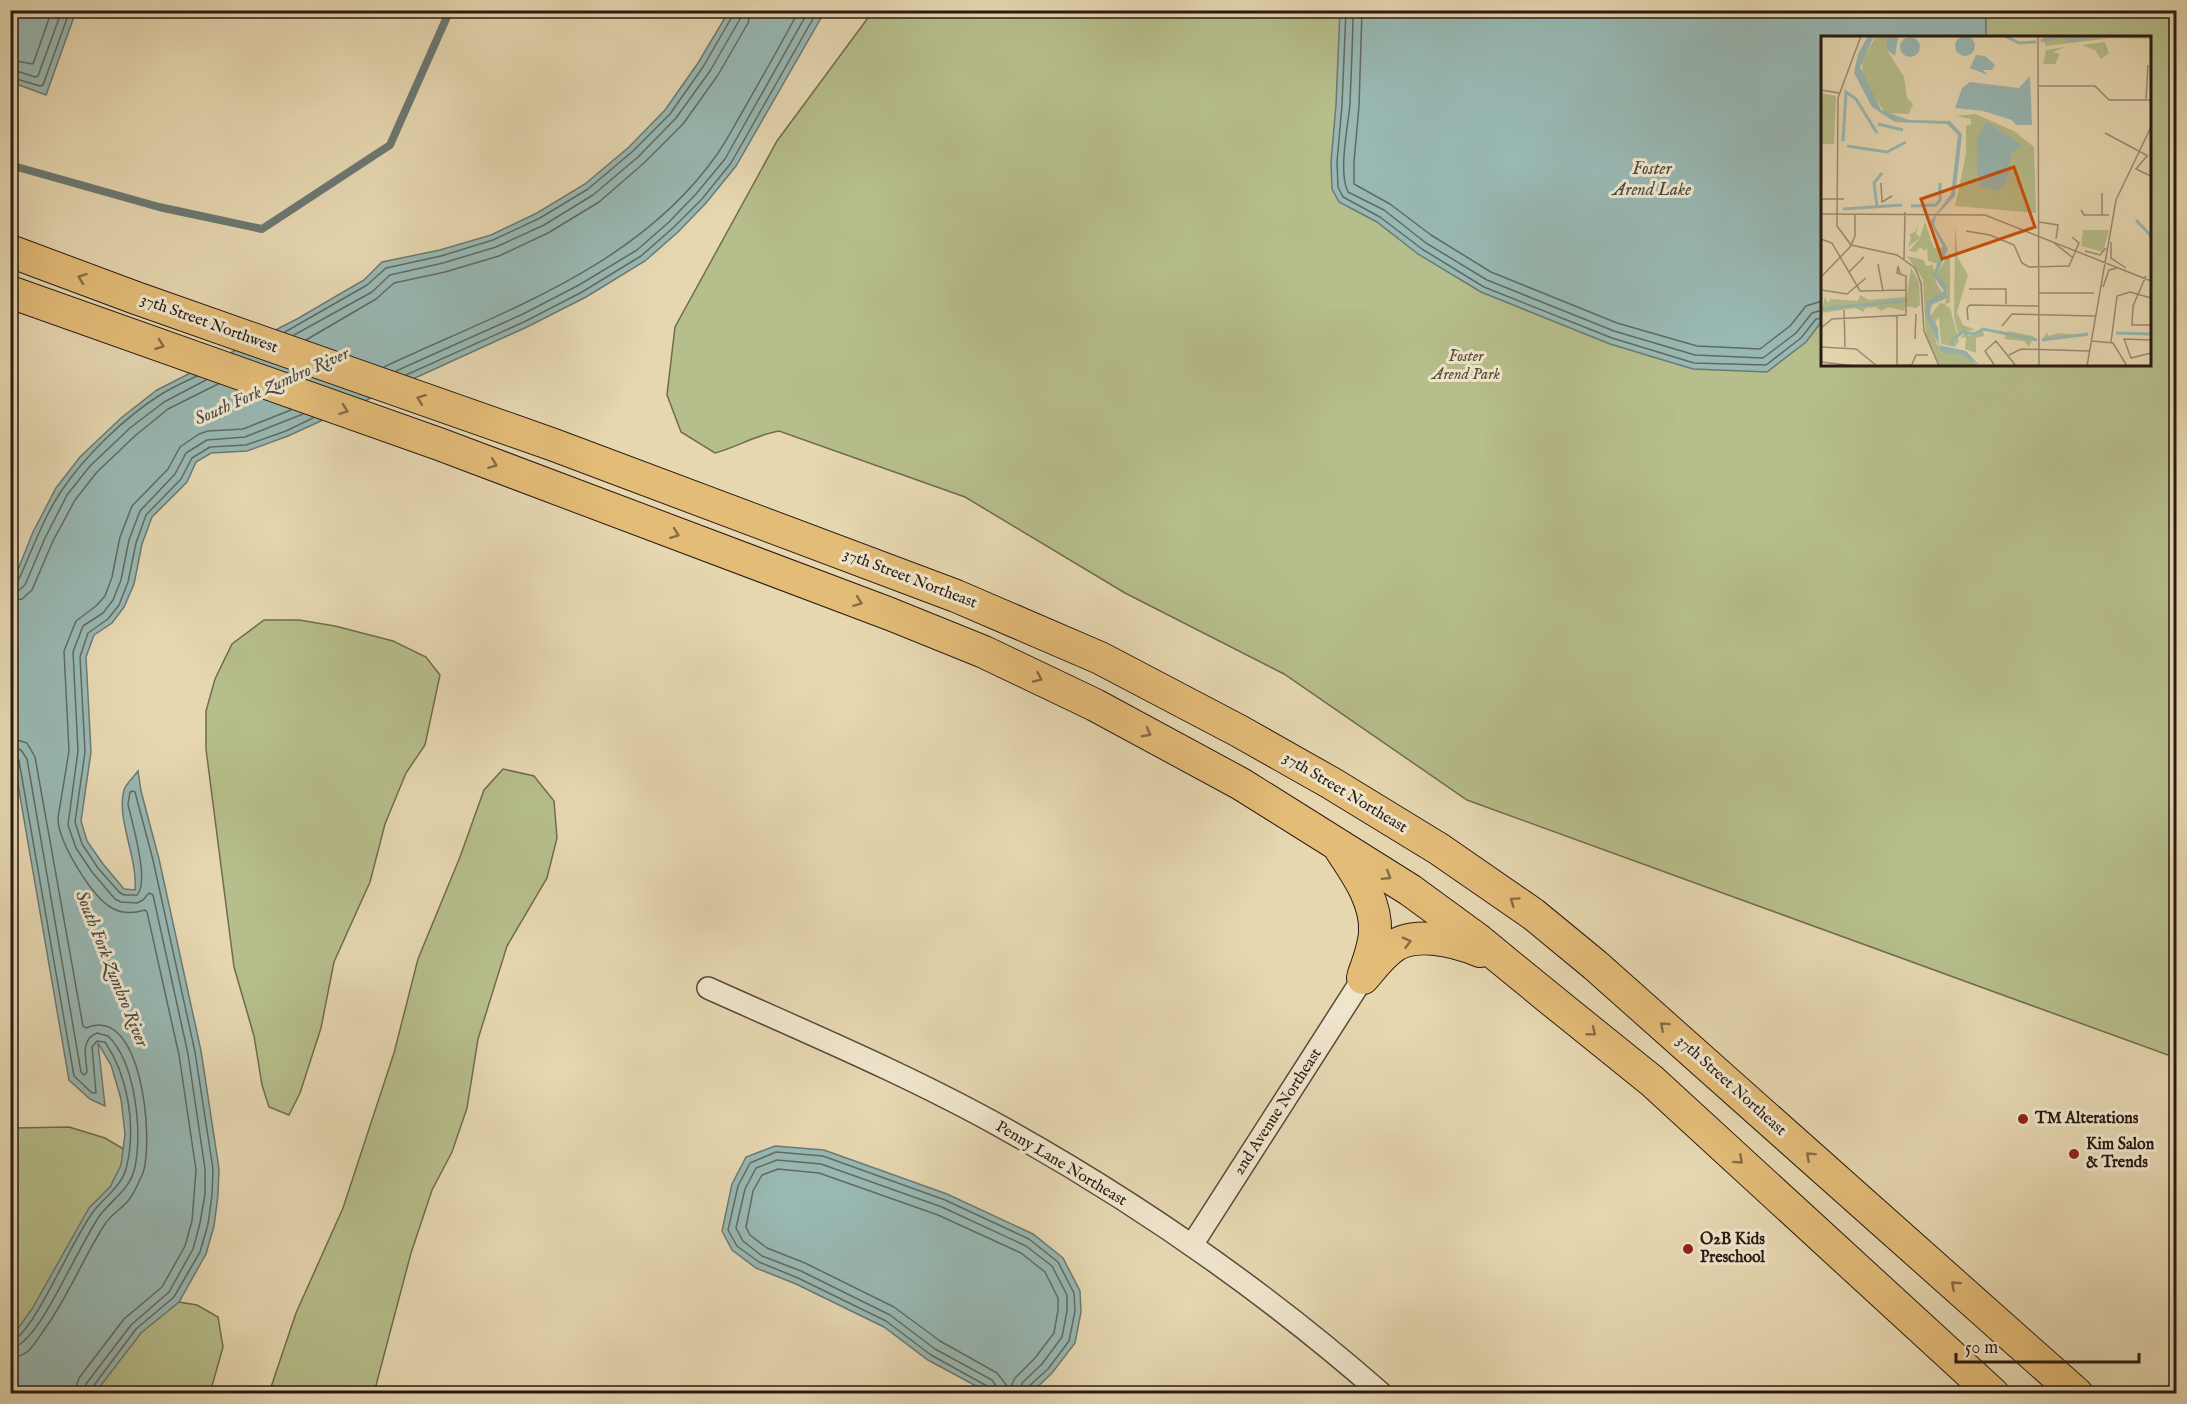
<svg xmlns="http://www.w3.org/2000/svg" width="2187" height="1404" font-family="'IM FELL English',serif">
<rect width="100%" height="100%" fill="#e6d7b1"/>
<filter id="stains"><feTurbulence type="fractalNoise" baseFrequency=".00333" numOctaves="4"/><feColorMatrix values="0 0 0 0 .2 0 0 0 0 .09 0 0 0 0 .02 0 0 0 .5 -.17"/></filter>
<radialGradient id="worn" r=".72"><stop offset=".6" stop-color="#630" stop-opacity="0"/><stop offset="1" stop-color="#630" stop-opacity=".3"/></radialGradient>
<g fill="#b6be8b" stroke="#706c4e" stroke-width="1.5" fill-rule="evenodd">
<path d="M873,11H2176V1058L1467,800L1284,674L1125,593L965,497L779,431C756,435 737,447 715,453L681,432L667,395L675,327L777,141ZM1822,38H2150V364H1822Z"/>
<path d="M264,620H299L335,626L393,641L426,657L440,675L425,745L406,773L385,824L370,882L334,962L321,1028L300,1093L289,1115L269,1107L262,1085L254,1036L234,967L206,749V711L215,679L232,644Z"/>
<path d="M503,769L534,776L554,801L557,838L547,878L507,946L478,1039L467,1108L452,1152L432,1190L411,1253L374,1393H269L296,1313L343,1208L394,1053L418,959L460,857L484,790Z"/>
<path d="M69,1127L105,1138L137,1157L10,1358V1130L15,1128Z"/>
<path d="M179,1302L197,1305L218,1317L223,1347L210,1393L31,1394Z"/>
</g>
<g fill="#98b8b3" stroke="#6c7973" stroke-width="1.5">
<path d="M10,11H76L46,95L11,82Z"/>
<path d="M729,11H825L736,166L706,203L678,232L645,261L586,297L529,326L288,436L247,451L211,453L196,462L187,482L152,517L142,544L134,584L124,607L112,623L94,635L86,657L91,752L81,821L87,841L103,864L124,889L135,890C138,858 116,819 124,790C126,783 134,777 138,771L141,791L159,859L201,1051L219,1169L218,1195L214,1226L206,1254L179,1302L141,1333L95,1393L11,1394V1338L32,1309L89,1208L110,1187L121,1165L125,1134L121,1099L111,1065L98,1043L105,1106L90,1099L69,1080L11,744V587L33,532L56,488L80,457L121,418L157,390L297,319L364,280L382,262L440,250L491,235L537,213L585,184L629,147L665,110L698,63Z"/>
<path d="M1340,11L1986,10V37L1822,38V321L1806,342L1767,372L1693,369L1610,344L1481,292L1418,254L1377,222L1339,202L1332,189L1331,162L1336,105Z"/>
<path d="M775,1146L824,1150L947,1194L1033,1234L1063,1258L1080,1291L1081,1312L1075,1343L1052,1373L1031,1393H989L928,1360L884,1327L796,1284L756,1268L732,1250L722,1231L732,1184L746,1157Z"/>
</g>
<g fill="none" stroke-linecap="round" stroke-linejoin="round">
<g stroke="#606a62" stroke-width="1.5">
<path d="M1346,10L1342,105L1337,162L1338,187L1343,197L1380,217L1422,249L1484,287L1612,338L1694,363L1766,365L1801,338L1816,319L1822,318"/>
<path d="M1353,10C1353,42 1351,73 1350,104C1348,127 1338,172 1348,192L1384,210L1426,243L1487,280L1614,331L1695,355L1763,358L1796,333L1812,313L1822,310"/>
<path d="M1362,10L1359,106L1354,162V184L1390,204L1431,235L1491,272L1617,323L1697,346L1760,349L1790,326L1806,306L1822,301"/>
<path d="M10,60L33,64L52,10"/>
<path d="M10,69L35,77L38,76L62,10"/>
<path d="M10,77L40,86L43,85L70,10"/>
<path d="M285,332L367,285L386,268L441,256L493,240L540,218L588,189L633,151L670,114L703,67L733,15L734,10"/>
<path d="M294,335L372,292L390,275L443,263L496,247L544,225L593,195L638,157L676,118L710,71L740,19L742,10"/>
<path d="M306,340L376,299L394,283L445,272L499,256L548,233L599,202L644,163L683,124L718,75L748,23L751,10"/>
<path d="M384,367C503,311 639,267 718,153C729,137 738,119 748,102C765,72 783,41 799,10"/>
<path d="M396,371L523,314L579,285L637,250L669,222L696,194L725,159L809,10"/>
<path d="M406,375L526,321L582,292L641,256L674,227L702,199L731,163L818,10"/>
<path d="M10,585L18,581C32,551 43,518 62,490C85,456 125,417 160,395C171,388 184,382 197,376"/>
<path d="M10,592L18,591L25,585L45,538L67,495L90,466L130,428L164,402L206,380"/>
<path d="M10,601L22,599L32,590L53,541L75,500L97,472L136,435L168,409L218,384"/>
<path d="M10,738L27,743L35,757L83,1026L86,1028C142,1003 154,1140 143,1173C139,1182 134,1194 128,1201C121,1209 111,1215 105,1224C83,1258 68,1297 44,1330C39,1337 34,1346 27,1352C22,1356 17,1357 10,1357"/>
<path d="M10,747L21,750L27,759L81,1072L84,1075L87,1072C86,1057 80,1040 97,1033L108,1036C136,1063 142,1131 135,1167C130,1191 110,1200 98,1218C87,1236 77,1255 67,1274C57,1292 31,1347 10,1348"/>
<path d="M10,755L16,756L19,761L74,1076L92,1093H96L92,1047L97,1041L105,1042C128,1076 136,1125 127,1165C123,1186 105,1196 93,1212C80,1230 70,1252 59,1272C51,1286 26,1339 10,1341"/>
<path d="M778,1169L819,1173L938,1215L1021,1253L1045,1272L1058,1298V1310L1054,1333L1035,1358L1015,1378L1011,1386L1008,1387L997,1373L940,1341L894,1307L805,1263L767,1248L750,1235L746,1227L753,1191L762,1175Z"/>
<path d="M74,1394L79,1378L124,1319L162,1287L185,1246L192,1221L196,1170L179,1055L147,912L145,910C135,913 122,914 112,908C92,897 58,842 58,818L69,751L64,651L76,621L96,606L105,596L112,577L120,537L132,506L168,469L180,447L199,434L208,431L243,429L291,410"/>
<path d="M83,1394L86,1384L131,1325L169,1292L193,1249L200,1223L205,1194V1169L188,1054L153,895L149,893L143,900L137,903L121,902L115,899L92,872L76,848L68,825L78,751L73,652L83,626L103,613L113,600L121,580L129,540L140,511L175,474L186,453L207,440L245,437L303,414"/>
<path d="M91,1394L92,1388L136,1329L174,1297L200,1252L208,1224L212,1195L213,1169L195,1052L153,860L135,792L133,791L130,792L128,804C132,823 150,882 137,895H124L119,892L98,868L82,844L75,822L85,752L80,657L88,633L108,619L119,605L128,582L136,543L146,515L181,479L192,458L210,447L246,445L286,431L313,418"/>
<path d="M990,1394L987,1386L931,1355L886,1321L798,1278L759,1262L737,1246L728,1230L738,1186L750,1163L776,1152L823,1156L945,1200L1029,1239L1058,1262L1074,1293L1075,1311L1069,1341L1048,1369L1028,1387L1027,1394"/>
<path d="M998,1394L996,1386L992,1380L935,1349L890,1315L801,1271L762,1256L743,1241L736,1228L745,1189L756,1168L777,1160L821,1164L942,1207L1026,1246L1052,1266L1067,1295V1311L1062,1337L1042,1364L1022,1383L1020,1394"/>
</g>
<path stroke="#6c7973" stroke-width="8" d="M10,165L159,207L262,229L390,145L450,10"/>
<g stroke="#584a3a" stroke-width="24">
<g id="minor">
<path d="M708,988C808,1033 911,1076 1007,1130C1141,1205 1267,1293 1382,1394"/>
<path d="M1192,1245L1363,978"/>
</g>
</g>
<g stroke="#291b12" stroke-width="34">
<g id="primary">
<path d="M10,251L136,298L554,445L956,596L1100,658L1239,731L1331,783L1439,849L1533,914L1595,965L2077,1394"/>
<path d="M10,292L439,444L890,614L984,652L1095,705L1241,784L1410,890L1477,939L1554,1002L1652,1081L1993,1394"/>
<path d="M1341,850C1357,874 1377,902 1375,933C1374,947 1369,960 1364,974"/>
<path d="M1363,978C1371,969 1379,958 1389,950C1411,929 1456,941 1480,951"/>
</g>
</g>
<use href="#minor" stroke="#efe5cc" stroke-width="21"/>
<use href="#primary" stroke="#e3bc78" stroke-width="32"/>
</g>
<defs><path id="oneway-chevron" d="M-2-3.5L2.5 0L-2 3.5" fill="none" stroke-width="1.6" stroke-linecap="round" stroke-linejoin="round" transform="scale(1.5)"/></defs>
<g stroke="#866c45">
<use href="#oneway-chevron" transform="translate(82 278) rotate(-160)"/>
<use href="#oneway-chevron" transform="translate(160 345) rotate(20)"/>
<use href="#oneway-chevron" transform="translate(421 399) rotate(-160)"/>
<use href="#oneway-chevron" transform="translate(344 410) rotate(20)"/>
<use href="#oneway-chevron" transform="translate(493 464) rotate(21)"/>
<use href="#oneway-chevron" transform="translate(675 534) rotate(21)"/>
<use href="#oneway-chevron" transform="translate(858 602) rotate(21)"/>
<use href="#oneway-chevron" transform="translate(1038 678) rotate(25)"/>
<use href="#oneway-chevron" transform="translate(1147 733) rotate(28)"/>
<use href="#oneway-chevron" transform="translate(1387 876) rotate(32)"/>
<use href="#oneway-chevron" transform="translate(1514 901) rotate(-145)"/>
<use href="#oneway-chevron" transform="translate(1407 942) rotate(-15)"/>
<use href="#oneway-chevron" transform="translate(1664 1026) rotate(-138)"/>
<use href="#oneway-chevron" transform="translate(1592 1032) rotate(39)"/>
<use href="#oneway-chevron" transform="translate(1810 1156) rotate(-138)"/>
<use href="#oneway-chevron" transform="translate(1739 1160) rotate(42)"/>
<use href="#oneway-chevron" transform="translate(1955 1285) rotate(-138)"/>
</g>
<g fill="#8f2418" stroke="#efe5cc" stroke-width="2">
<circle cx="2023" cy="1119" r="6"/>
<circle cx="2074" cy="1154" r="6"/>
<circle cx="1688" cy="1249" r="6"/>
</g>
<g text-anchor="middle" dominant-baseline="central" stroke-width="6" stroke-linejoin="round" paint-order="stroke">
<g font-size="16" fill="#291b12" stroke="#efe5cc">
<text transform="translate(209 324) rotate(20)">37th Street Northwest</text>
<text transform="translate(910 579) rotate(21)">37th Street Northeast</text>
<text transform="translate(1345 793) rotate(31)">37th Street Northeast</text>
<text transform="translate(1731 1086) rotate(42)">37th Street Northeast</text>
<text transform="translate(1278 1112) rotate(-57)">2nd Avenue Northeast</text>
<text transform="translate(1061 1164) rotate(31)">Penny Lane Northeast</text>
</g>
<g font-size="16" font-style="italic" fill="#534c36" stroke="#efe5cc">
<text x="1466" y="357">Foster<tspan x="1466" dy="18">Arend Park</tspan></text>
</g>
<g font-size="16" font-weight="bold" fill="#291b12" stroke="#efe5cc" text-anchor="start">
<text x="2035" y="1119">TM Alterations</text>
<text x="2086" y="1145">Kim Salon<tspan x="2086" dy="18">&amp; Trends</tspan></text>
<text x="1700" y="1240">O2B Kids<tspan x="1700" dy="18">Preschool</tspan></text>
</g>
<g font-size="18" font-style="italic" fill="#4a4a42" stroke="#efe5cc">
<text x="1652" y="169">Foster<tspan x="1652" dy="21">Arend Lake</tspan></text>
<text transform="translate(272 387) rotate(-24)">South Fork Zumbro River</text>
<text transform="translate(111 969) rotate(68)">South Fork Zumbro River</text>
</g>
</g>
<g transform="translate(1821 36)">
<rect width="330" height="330" fill="#e6d7b1"/>
<path d="M55,0H65L66,14L83,41L86,62L92,68L88,78L64,77L42,44L41,25ZM221,0H330V3L290,2L225,10ZM284,6L288,17L280,23L274,14L261,9ZM244,11L232,16L239,18L234,28H222L225,14ZM0,57L15,60L13,108H0ZM154,78L193,95L213,111L215,177L134,170L145,118V90L150,88V83L135,80ZM104,186L113,212L124,211L117,228L107,225L106,211L104,215L99,211L95,216L88,215L99,202L87,211L90,202L88,198L94,196L97,188L95,198L99,201ZM134,189L137,222L147,239L136,276L142,289L155,294L145,295L149,300L162,294L163,300L155,302V317L144,313L145,301L139,302L144,297L137,298L133,281ZM262,194H288L282,216L260,210ZM129,216V266L124,269L129,272L138,305L134,311L120,308L118,281L114,287L110,279L119,267L124,268L126,258L116,238ZM86,220L103,224L105,230L112,229L115,247L121,256L106,276L116,308L121,314L144,317L156,330H119L105,300L102,243ZM90,232L98,246L99,269L95,272L84,270L83,275L68,271L60,275L55,271L45,272L42,276L34,272L0,277L4,261L7,267L10,263L37,265L39,259L48,264L86,261ZM187,295L212,300L216,305L211,304L208,311L203,305L183,303ZM226,296L227,300L238,297L267,300L221,304Z" fill="#b6be8b"/>
<path d="M47,0H53L39,31L60,74L88,84L129,85L141,98L134,160L115,180L113,189L127,213L116,238L125,249L126,262L110,269L109,278L117,292L118,309L145,315L159,330L142,319L121,316L104,278L106,266L123,255L112,239L122,211L109,186L130,158L137,99L126,88L74,86L51,71L33,37L37,18ZM65,0H77L74,20L66,14ZM134 10a10 10 0 1 1 20 0a10 10 0 1 1-20 0ZM79 11a10 10 0 1 1 20 0a10 10 0 1 1-20 0ZM155,19L164,20L174,29L171,34H162L167,39L149,32ZM209,40L211,89H195L191,84L162,75L134,72L141,52L149,46L198,52ZM165,86L201,109L190,118L186,146L178,154L160,152L156,138V103Z" fill="#98b8b3"/>
<path fill="none" stroke="#98b8b3" stroke-width="3" d="M184,0L198,7L215,6M240,0L253,5L269,0M220,5L239,0M57,88L82,94M22,105L25,56L35,63L56,97M26,110L66,116L85,106M90,170L115,169L119,164V147M56,171L53,147L61,137M22,173L81,169M315,184L330,200M0,273L82,265M295,297L330,298M221,304L267,298M130,310L132,303L142,296L153,298L162,293L216,304"/>
<path fill="none" stroke="#9a8c71" stroke-width="1.5" d="M40,0L17,62L16,190L30,209L76,219L94,232L100,247L103,295L118,330M217,0L218,330M217,50H274L288,64H330M0,54L18,57M325,64L327,29M284,97L327,120M326,120L315,133L330,140M60,147L61,166L71,160M281,157V179M0,163H23M260,174L263,179H288M0,178L164,179L330,245M218,186L237,189L235,203M145,195L169,199L193,209L201,227L208,231L248,230L258,207L251,201M0,203L11,207L39,255L85,254M232,206L251,221M290,206V222L305,232M264,215L279,219L285,212M83,223L84,176M57,228L62,255M28,236L43,221L40,223M325,240L312,270L311,289H330M0,241L29,211L34,200V178M282,251L288,234L296,232M148,253H185V268M0,254L26,258L45,242M217,257H273M23,274L24,311M76,280V330M147,284L146,272L149,269L218,270M181,290L191,278L274,280M0,292L11,283L85,279V240L76,237L77,230L79,238M94,303L95,278M330,304L303,303L310,322L330,317M271,305L292,307L306,330M290,306L296,260L309,256L330,262M0,311L35,313L56,330M188,319L200,313L268,315M0,326L35,330M91,328L95,319H107M70,330L91,329M174,330L164,315L175,305L195,330M266,330L295,164L330,91"/>
<path fill="#cb500d" fill-opacity="0.15" stroke="#cb500d" stroke-width="3" d="M193,131L214,191L121,223L100,163Z"/>
<rect width="330" height="330" fill="none" stroke="#291b12" stroke-width="3"/>
</g>
<rect width="2187" height="1404" fill="none" stroke="#e6d7b1" stroke-width="36"/>
<rect x="12" y="12" width="2163" height="1380" fill="none" stroke="#291b12" stroke-width="3"/>
<rect x="18" y="18" width="2151" height="1368" fill="none" stroke="#291b12" stroke-width="1.5"/>
<path d="M1956 1353v9h183v-9" fill="none" stroke="#291b12" stroke-width="3"/>
<text x="1965" y="1353" font-size="18" fill="#291b12" stroke="#efe5cc" stroke-width="4.5" paint-order="stroke">50 m</text>
<rect width="100%" height="100%" filter="url(#stains)"/>
<rect width="100%" height="100%" fill="url(#worn)"/>
</svg>
